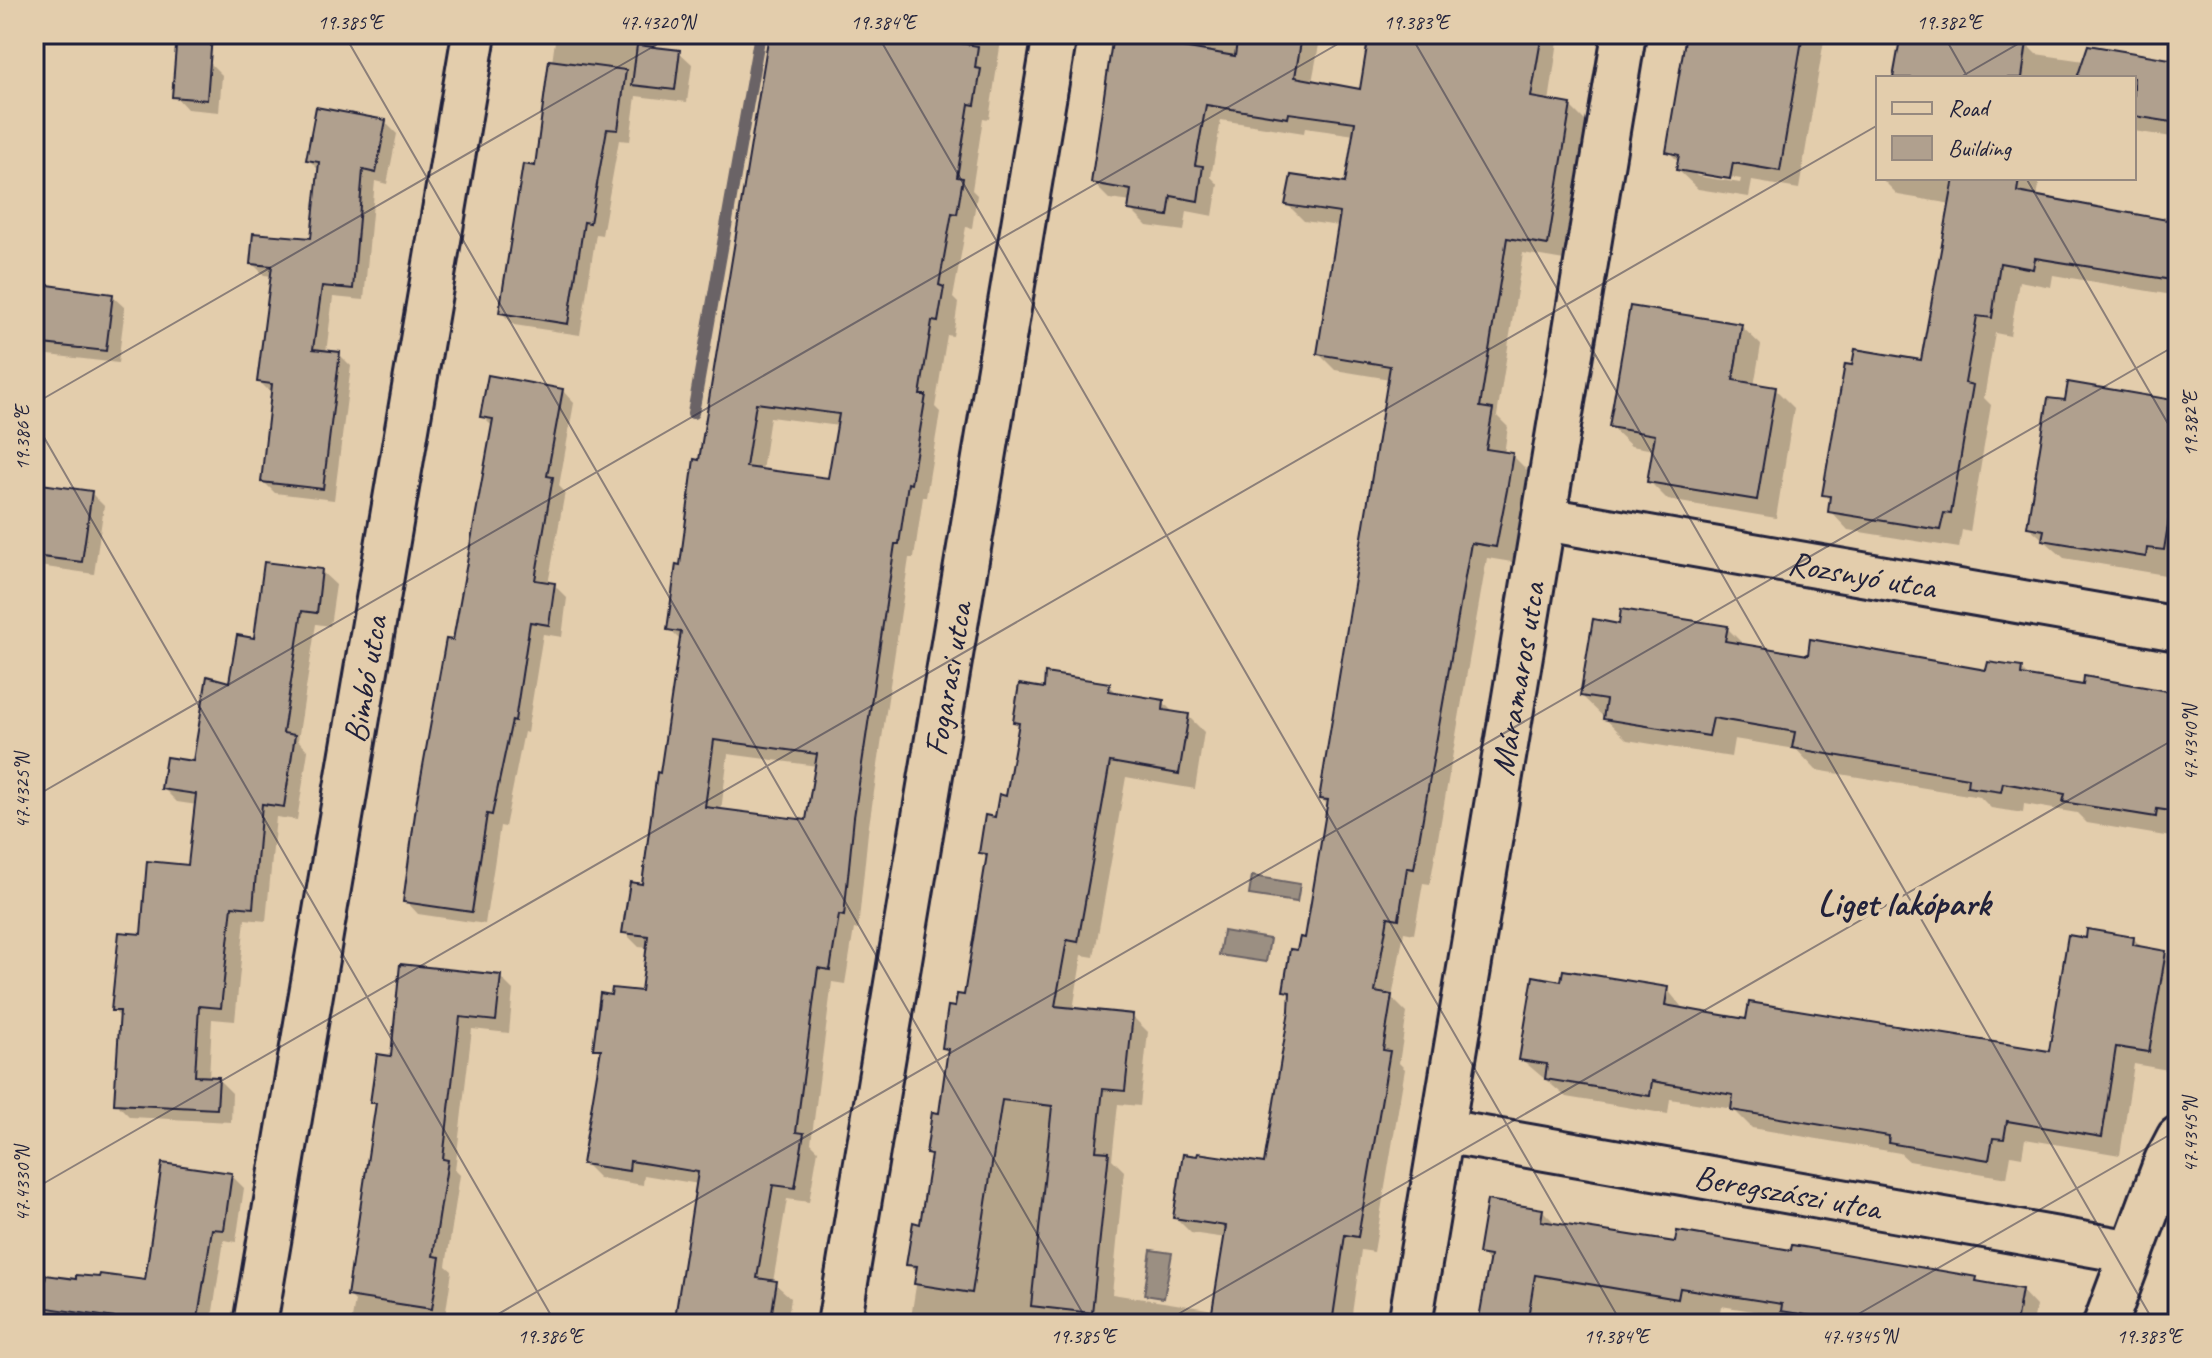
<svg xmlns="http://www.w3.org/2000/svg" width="2212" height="1358" font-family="Caveat,sans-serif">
<rect width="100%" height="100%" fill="#e3cdac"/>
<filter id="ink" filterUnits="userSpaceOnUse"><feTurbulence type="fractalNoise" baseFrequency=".0125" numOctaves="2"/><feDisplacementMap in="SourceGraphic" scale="16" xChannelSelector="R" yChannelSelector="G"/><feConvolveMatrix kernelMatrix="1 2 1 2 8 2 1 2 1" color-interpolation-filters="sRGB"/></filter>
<g filter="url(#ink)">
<g fill="#9b8f82" stroke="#6b6366" stroke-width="2">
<path d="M1252,876L1300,884L1297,902L1249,895Z"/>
<path d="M1223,931L1270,939L1266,962L1219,955Z"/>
<path d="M1151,1250L1172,1253L1164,1298L1144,1295Z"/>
</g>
<g fill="#0003" fill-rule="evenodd">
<path d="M381,34H417L416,39Z"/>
<path d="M556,34H657V49L679,52L692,64L687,102L636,96L630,141L619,140L602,235L596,234L580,335L514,325L501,312L537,169Z"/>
<path d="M774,34H1002L989,119L983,118L972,190L977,195L972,228L966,227L953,298L958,303L953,336L947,335L935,407L940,412L926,497H923L914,558H909L868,832L858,930L854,929L845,984L832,982L811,1143L818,1150L809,1202L787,1199L773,1282L791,1298L787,1324H676L699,1184L644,1175L643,1185L599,1178L584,1163L602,1054L596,1048L612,997L643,993L648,948L639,947L624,932L644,886L681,641L670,630ZM770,417L839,426L830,481L762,471ZM728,754L817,766L808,822L721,811Z"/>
<path d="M1122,34H1321L1312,82L1362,91L1378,34H1559L1549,102L1570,106L1586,122L1564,260L1523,253L1497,416L1508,427L1504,454L1512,455L1528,471L1523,507L1512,562L1487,558L1430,884L1423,883L1414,934L1404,932L1392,998L1407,1013L1399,1063L1405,1069L1374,1252L1361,1250L1351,1321L1354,1324H910L918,1273L908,1264L922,1226L932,1158L928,1154L941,1116L949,1053L944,1048L965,997L988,860L981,852L1007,798L1020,727L1015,722L1045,690L1109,685L1119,695L1163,702L1175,714L1188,716L1204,732L1195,789L1126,777L1094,957L1082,955L1073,1010L1132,1016L1148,1032L1140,1106L1118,1104L1112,1159L1124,1171L1112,1294L1214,1310L1226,1238L1191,1233L1175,1217L1265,1165L1292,997L1285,991L1307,940L1329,806L1321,798L1390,379L1335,370L1319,354L1339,226L1304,221L1288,205L1346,185L1355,135L1305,128L1304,133L1221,120L1211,177L1218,184L1213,216L1187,211L1184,231L1147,226L1131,210L1132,202L1109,199L1093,183Z"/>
<path d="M1688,34H1818L1824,40L1799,189L1752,181L1749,197L1698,189L1678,170L1680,163L1668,151ZM1692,171L1741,179L1740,183L1697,176Z"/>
<path d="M1903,34H1995L2001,40L2026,44L2036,54L2084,61L2089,47L2178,62V138L2134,131V78H1896Z"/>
<path d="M209,62L222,75L219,112L187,109L175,96Z"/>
<path d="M385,122L397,134L387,184L375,181L364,300L333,297L326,353L339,354L351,366L334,500L275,493L263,481L271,393L259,381L272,276L264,275L252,263L313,240L320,171L308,159Z"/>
<path d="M1881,178H2040L2037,198L2162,221L2163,217L2178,219V296L2053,275L2051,287L2019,281L2010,336L1995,333L1984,398L1991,405L1983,452L1970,532L1962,530L1959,548L1848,530L1830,511L1831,501L1824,494L1923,363L1952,204L1898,195Z"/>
<path d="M112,296L125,308L118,363L49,355L36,342Z"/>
<path d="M1741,326L1761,345L1754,386L1775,389L1794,408L1776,518L1668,500L1649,481L1654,450L1631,446L1611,427Z"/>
<path d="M562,390L574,403L559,486L565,492L548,584L554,585L567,598L562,637L543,634L527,733L524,732L505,827L500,826L485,924L418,914L406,901L493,427L482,416Z"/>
<path d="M2172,402L2178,407V572L2166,569L2165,575L2064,558L2029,527Z"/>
<path d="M91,493L104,506L94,574L39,566L34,561V498Z"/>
<path d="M321,571L336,585L330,626L316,624L298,740L308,751L297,820L276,817L266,921L245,919L235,1021L212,1019L209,1078L218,1079L232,1093L231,1122L130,1117L116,1103L121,1018L113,1010L143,936L190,867L197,805L177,802L163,788L195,763L231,684L256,640Z"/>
<path d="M1620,626L1727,628L1745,646L1809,657L1988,672L2021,669L2031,679L2178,697L2177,838L2087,823L2077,813L2024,804L2023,813L1991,808L1980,797L1816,770L1796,749L1734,739L1731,757L1627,740L1582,696Z"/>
<path d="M2133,938L2144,949L2165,953L2178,966V1008L2168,1070L2134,1064L2120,1155L2025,1139L2022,1157L2011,1155L2007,1178L1909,1161L1900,1153L1752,1128L1733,1109L1670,1099L1668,1114L1566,1097L1521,1059L1563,983L1667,989L1685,1011L1748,1021L2050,1053L2088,940Z"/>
<path d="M500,977L513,990L509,1033L472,1029L455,1170L460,1175L446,1266L452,1271L444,1324H351L355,1301L349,1295L377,1106L373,1102L392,1058Z"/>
<path d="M231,1175L244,1188L236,1242L224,1240L211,1324H87L56,1319L43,1306L77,1281L147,1282Z"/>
<path d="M1542,1210L1557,1225L1677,1245L1976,1279L1981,1284L2021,1290L2036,1306L2033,1324H1793L1790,1317L1721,1306L1718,1324H1480L1491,1264L1480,1253Z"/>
<path d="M558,1314L595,1319L599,1324H556Z"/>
</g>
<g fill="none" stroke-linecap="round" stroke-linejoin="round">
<path stroke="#6b6366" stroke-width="12" d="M693,413L760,34"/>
</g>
<g fill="#b0a08e" stroke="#22223b" stroke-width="2" fill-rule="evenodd">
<path d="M177,34L212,36L207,100L172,97Z"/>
<path d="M769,34H907L978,46L975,68L981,69L975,105L969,104L957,177L963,178L957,214L952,213L939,285L944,287L938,322L932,321L920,395H926L911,484L908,483L899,544H895L854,817L844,916L839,915L830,970L818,968L796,1132L804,1133L795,1188L773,1185L757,1278L777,1281L770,1324H674L698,1172L630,1161L629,1171L582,1164L601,1049H593L600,993L611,995L612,988L641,991L648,936L622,933L630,882L642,884L657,772L660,773L681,632L667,630L676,564L680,565L694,459L699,460ZM756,403L839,414L828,478L746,467ZM714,740L817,754L806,820L705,807Z"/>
<path d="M1238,34L1301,42L1295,77L1360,89L1369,34H1542L1531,97L1571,104L1548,245L1507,238L1480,407L1493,409L1486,449L1513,453L1507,490L1496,547L1471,543L1414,869L1407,868L1399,919L1388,917L1375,992L1392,995L1383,1050L1390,1051L1358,1237L1345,1235L1332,1324H1210L1226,1226L1173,1218L1183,1154L1197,1156L1198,1153L1264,1163L1289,1011L1290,992L1283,991L1290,949L1297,950L1300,937L1305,938L1328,800L1319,799L1390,366L1317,354L1340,213L1285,205L1291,175L1345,183L1355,122L1289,113L1288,118L1206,105L1195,165L1203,166L1198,201L1171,196L1168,216L1128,210L1131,190L1091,183L1113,35L1235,56Z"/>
<path d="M1686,34H1803L1780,171L1733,163L1730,179L1676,170L1679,155L1666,152Z"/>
<path d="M1901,34H1979L2027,42L2022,78H1893Z"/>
<path d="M637,45L680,50L675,90L632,85Z"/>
<path d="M2088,45L2176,60L2178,123L2134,116V78H2077Z"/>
<path d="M549,60L626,70L618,130L607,129L590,223L584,222L568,324L499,313L523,164L535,166Z"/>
<path d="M316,107L386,120L376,173L363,170L353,289L322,286L313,349L340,352L323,489L261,482L272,384L257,382L272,266L250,264L253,233L311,238L319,162L306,160Z"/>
<path d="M1954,178H2019L2017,192L2178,222V281L2035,258L2033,269L2000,263L1992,318L1977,316L1965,383L1973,385L1951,514L1944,513L1940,530L1828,512L1830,496L1822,495L1845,364L1852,365L1855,349L1921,360Z"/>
<path d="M41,284L113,294L106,351L34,343Z"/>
<path d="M1630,306L1742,324L1733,380L1776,387L1757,500L1647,482L1655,435L1609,427Z"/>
<path d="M488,375L563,389L547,476L553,477L535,580L555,583L549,625L530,622L515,721L512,720L492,815L487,814L472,912L403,902L417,799L446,639L453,640L493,419L480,417Z"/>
<path d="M2068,382L2173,400L2170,417L2178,419V463L2164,550L2147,548L2146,557L2042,540L2044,530L2027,527L2048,398L2065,400Z"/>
<path d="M34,483L92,491L82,562L34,556Z"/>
<path d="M264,562L322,569L317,613L302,611L283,733L295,735L284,807L262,804L253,908L232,906L221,1008L199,1006L195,1076L219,1077L217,1109L114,1104L120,1011H111L119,932L141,934L147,861L188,865L196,794L161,789L166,757L193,761L207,676L229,682L237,635L254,638Z"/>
<path d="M1621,609L1728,626L1725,641L1808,655L1810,639L1986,670L1988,662L2022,667L2021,675L2083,685L2084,676L2178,693V812L2157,809L2156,817L2063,802L2065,794L2003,783L2001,792L1967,787L1968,778L1792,748L1795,732L1713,718L1709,736L1603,719L1606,700L1580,696L1593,619L1619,624Z"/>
<path d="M1045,673L1110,683L1109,691L1164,700L1163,710L1189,714L1179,774L1110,762L1078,942L1067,940L1055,1006L1133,1014L1125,1091L1103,1089L1096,1151L1109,1152L1092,1313L1031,1306L1052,1106L1002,1100L972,1293L914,1284L917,1266L906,1265L913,1222L920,1224L931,1155L926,1154L932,1112L939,1113L948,1049L942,1048L948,1006L955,1007L957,994L964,995L987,854L979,853L985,815L995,817L999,794L1006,796L1019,723L1013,722L1019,684L1044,688Z"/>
<path d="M2087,929L2134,937L2133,945L2166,951L2149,1052L2116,1047L2102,1137L2007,1121L2004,1139L1993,1138L1989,1160L1888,1143L1889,1136L1731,1110L1733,1095L1652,1081L1650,1096L1545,1079L1547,1064L1519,1060L1533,976L1561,981L1563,970L1668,987L1665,1005L1704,1012L1746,1019L1749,1002L2049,1051L2068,935L2086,938Z"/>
<path d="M400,964L501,975L496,1021L460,1017L443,1159L448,1160L433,1256L440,1257L432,1309L347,1296L376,1103H370L377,1054L391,1056Z"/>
<path d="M162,1163L232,1173L224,1230L212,1229L197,1324H155L41,1307L46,1275L76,1279V1275L99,1277L100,1274L145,1280Z"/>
<path d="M1487,1200L1543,1209L1541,1221L1675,1242L1677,1231L1791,1250L1792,1245L1977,1277L1976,1281L2022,1289L2016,1324H1862L1781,1311L1782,1304L1680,1288L1678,1299L1535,1275L1527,1324H1478L1490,1256L1478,1254Z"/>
</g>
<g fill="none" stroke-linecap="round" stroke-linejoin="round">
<g stroke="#22223b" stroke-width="48">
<g id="street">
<path id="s1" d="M1545,519L2178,629"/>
<path id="s2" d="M1443,1131L2132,1252"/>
<path id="s3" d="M255,1324L474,34"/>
<path id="s4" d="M839,1324L1055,34"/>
<path id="s5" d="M1410,1324L1624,34"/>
<path d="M2105,1324L2166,1161L2178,1138"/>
</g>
</g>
<use href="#street" stroke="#e3cdac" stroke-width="42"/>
</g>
</g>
<path fill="none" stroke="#22223b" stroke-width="2" stroke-opacity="0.45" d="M344,34L1089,1324M877,34L1622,1324M1410,34L2155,1324M1943,34L1968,78M1959,78L2035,34M2026,178L2178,441M34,404L675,34M34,420L556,1324M34,797L1355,34M34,1189L1878,125M481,1324L2178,344M1161,1324L2178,737M1841,1324L2178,1130"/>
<g text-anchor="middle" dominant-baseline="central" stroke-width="8" stroke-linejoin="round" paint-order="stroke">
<g font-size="34" fill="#22223b" stroke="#e3cdac">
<text stroke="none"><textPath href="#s1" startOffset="322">Rozsnyó utca</textPath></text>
<text stroke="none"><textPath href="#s3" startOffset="654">Bimbó utca</textPath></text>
<text stroke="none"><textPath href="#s4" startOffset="654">Fogarasi utca</textPath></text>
<text stroke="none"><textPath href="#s5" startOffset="654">Máramaros utca</textPath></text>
<text stroke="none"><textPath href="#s2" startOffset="350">Beregszászi utca</textPath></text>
</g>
<g font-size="36" font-weight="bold" fill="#22223b" stroke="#e3cdac">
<text x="1904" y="903">Liget lakópark</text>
</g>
</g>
<rect width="2212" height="1358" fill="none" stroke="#e3cdac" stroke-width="88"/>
<rect x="1876" y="76" width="260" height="104" fill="#e3cdac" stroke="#96897f" stroke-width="2"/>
<rect x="1892" y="102" width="40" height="12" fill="#e3cdac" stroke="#96897f" stroke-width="2"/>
<text x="1948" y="116" font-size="24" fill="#22223b">Road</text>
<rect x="1892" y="136" width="40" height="24" fill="#b0a08e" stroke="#96897f" stroke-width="2"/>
<text x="1948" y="156" font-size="24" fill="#22223b">Building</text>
<rect x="44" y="44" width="2124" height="1270" fill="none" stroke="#22223b" stroke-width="3"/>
<g font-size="20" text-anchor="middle" fill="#22223b">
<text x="350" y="29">19.385°E</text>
<text x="657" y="29">47.4320°N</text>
<text x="883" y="29">19.384°E</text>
<text x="1416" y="29">19.383°E</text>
<text x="1949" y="29">19.382°E</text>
<text transform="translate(2190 424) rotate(-90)" y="7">19.382°E</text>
<text transform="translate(22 438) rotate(-90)" y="7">19.386°E</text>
<text transform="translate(2190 743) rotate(-90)" y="7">47.4340°N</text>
<text transform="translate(22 791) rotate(-90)" y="7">47.4325°N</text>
<text transform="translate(2190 1135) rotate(-90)" y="7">47.4345°N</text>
<text transform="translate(22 1184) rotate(-90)" y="7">47.4330°N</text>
<text x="550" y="1343">19.386°E</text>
<text x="1083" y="1343">19.385°E</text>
<text x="1616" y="1343">19.384°E</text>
<text x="1859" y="1343">47.4345°N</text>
<text x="2149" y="1343">19.383°E</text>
</g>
</svg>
